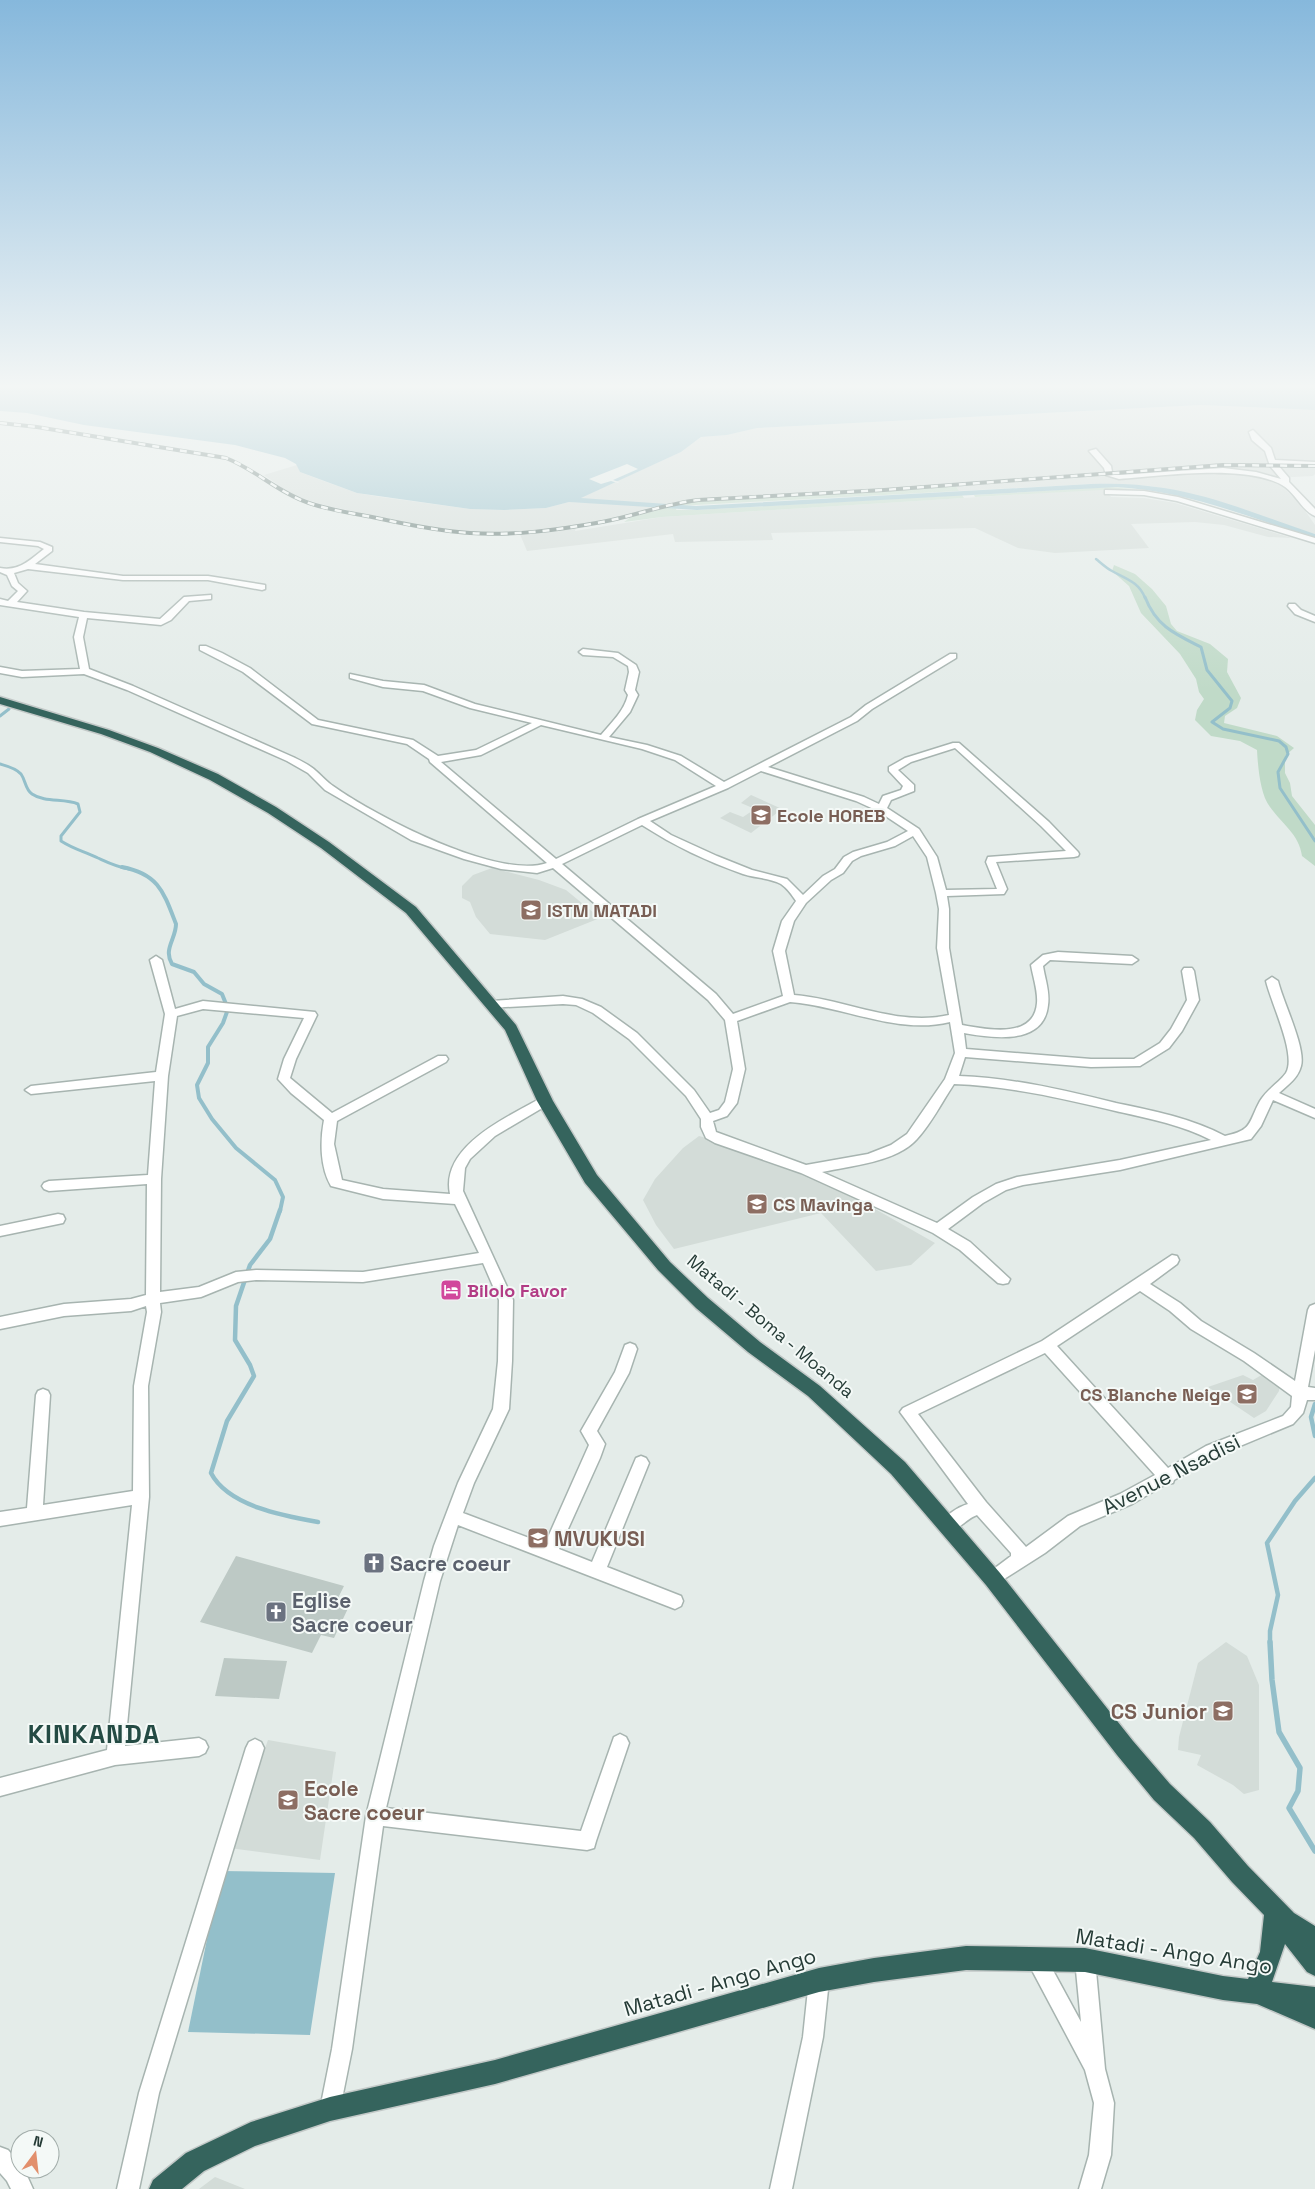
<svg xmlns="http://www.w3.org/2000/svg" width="1315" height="2189" font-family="'Space Grotesk',sans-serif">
<rect width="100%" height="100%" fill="#e4ece9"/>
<g fill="#d3dcd8">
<path d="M1201,405L1315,410V474L1313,476L1273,478L1268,480L1281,486L1299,502L1315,525V534L1198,496L1151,486L1091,484L959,491L956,486L708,500L664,507L618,520L576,527L575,531L662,517L1105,489L1111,497L1144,498L1175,503L1292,538L1268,537L1224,525L1195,522L1131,524L1149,548L1055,553L1018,548L975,528L771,533L773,540L675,542L673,534L527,551L519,532L471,533L440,530L324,505L292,495L264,475L297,465L300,472L318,479L357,493L381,497L470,509L504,510L546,508L569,502L598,503L580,498L681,452L701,437L727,435L756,428Z"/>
<path d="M751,795L782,809L751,833L720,818L730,812L743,817L755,809L741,803Z"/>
<path d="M492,868L539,880L566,890L600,918L545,940L490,934L476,917L470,902L462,898V886L473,875Z"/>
<path d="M699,1136L728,1144L751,1156L817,1176L935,1243L911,1265L876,1271L821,1213L674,1249L656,1225L643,1200L655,1179L683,1148Z"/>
<path d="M1265,1373L1280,1382L1279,1391L1266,1411L1254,1418L1208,1387L1243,1375L1253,1380Z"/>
<path d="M1226,1642L1247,1656L1259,1685V1790L1244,1794L1233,1785L1197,1765L1201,1755L1178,1750L1179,1737L1198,1663Z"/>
<path d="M268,1740L336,1752L320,1860L229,1848Z"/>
<path d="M215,2177L245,2189H199Z"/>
</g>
<g fill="#c0dac8">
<path d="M956,486L959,491L677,506L676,510H697L962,495L964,498L662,517L624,522L631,517L690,502Z"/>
<path d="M1106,487L1136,488L975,497L974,495Z"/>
<path d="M1114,565L1135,574L1152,589L1166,606L1171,624L1177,631L1210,644L1228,659L1227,672L1241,698L1237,708L1225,716L1224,723L1277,736L1294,748L1285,756V773L1290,783L1292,796L1315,825V866L1302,856C1299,834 1282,824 1270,807C1260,794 1258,767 1257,750L1240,741L1211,736L1195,720L1197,710L1204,699L1199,692L1196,679L1180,654L1141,613L1129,586L1112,571Z"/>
</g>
<g fill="#93bfca">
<path d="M0,383H1315V410L1201,405L757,428L727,435L701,437L681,452L581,498L696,506L1091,484C1116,483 1140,484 1164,488C1216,496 1266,518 1315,534V539C1250,517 1186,491 1117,487L697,510L569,502L546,508L504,510L470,509L357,493L300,472L296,464L285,458L235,445L84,425L27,413L0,411Z"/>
<path d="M221,1871L335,1873L310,2035L188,2032Z"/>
</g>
<path fill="#e4ece9" d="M627,464L638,469L613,480L619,482L618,483L611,481L601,484L589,479Z"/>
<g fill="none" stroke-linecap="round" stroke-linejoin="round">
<path stroke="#93bfca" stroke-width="2.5" d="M1096,559C1101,563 1106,568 1112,571C1126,579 1139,582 1145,598"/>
<g stroke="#93bfca" stroke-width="3">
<path d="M1145,597C1156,626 1175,634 1201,647L1207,670L1232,701L1230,708L1212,722L1223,729L1279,741L1286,747L1288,754L1278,772L1280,788L1315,841"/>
<path d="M0,716L9,709"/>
<path d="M0,764C7,766 16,768 21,774C26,781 25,789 32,794C45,803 64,798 78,804L80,812L61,836V841C75,850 84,851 98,858C109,863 117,867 129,869"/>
</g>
<path stroke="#93bfca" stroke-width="4" d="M122,867C159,874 164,893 176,924C176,939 163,949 172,964L194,972L204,984L222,994L228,1009L223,1023L208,1047V1063L197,1085L199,1098L212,1119L236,1148L275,1180L283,1197L280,1211"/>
<g stroke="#93bfca" stroke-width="4.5">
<path d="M280,1210L270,1239L250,1265L236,1306L235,1340L250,1365L254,1376L227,1421L211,1473C228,1506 284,1516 318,1522"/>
<path d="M1315,1404L1311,1417L1315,1436"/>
<path d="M1270,1643V1631L1278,1595L1267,1543L1295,1501L1315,1478"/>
</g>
<path stroke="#93bfca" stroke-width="5.5" d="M1270,1642L1272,1680L1279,1732L1300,1768L1298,1791L1289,1808L1315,1851"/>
</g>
<g fill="#bdc9c5">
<path d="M236,1556L344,1586L338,1598L351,1602L334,1638L321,1635L312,1653L200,1622Z"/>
<path d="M224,1658L287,1661L279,1699L215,1696Z"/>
</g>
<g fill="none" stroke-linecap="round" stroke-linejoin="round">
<g stroke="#a7b4b0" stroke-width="3">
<g id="street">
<path d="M1253,430L1271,448L1275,460L1315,462V466L1277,464L1289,478V482L1315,509V516C1302,511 1295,492 1282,485C1245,464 1162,476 1119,479L1106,475L1104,468L1089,451L1096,449L1111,466L1112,472L1120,475L1223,468L1256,472L1281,479L1270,466L1265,451L1252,440L1249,432Z"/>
<path d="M1105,490L1144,491L1178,497L1315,538V543L1177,501L1144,495L1108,494H1105Z"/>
<path d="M0,538L40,542L52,547V551L35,564L123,576H208L265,585V589L262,590L208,580H123L28,569L14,573L18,583L27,591L17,602L84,612L160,619L184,597L211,595V599L189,601L171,620L161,625L87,618L83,637L89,669L133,686L293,757C301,761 310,765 316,771C322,776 327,782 333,786C375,816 498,880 547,863L430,762L429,759L407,744L312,724L243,672L200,650V646H206L222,653L250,668L318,720L413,740L438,756L476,750L532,723L470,708L423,691L383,687L350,678V674L383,681L424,685L475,704L601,735C612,722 624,711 628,695L625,690L629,672L628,666L613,657L583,655L579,652L583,649L618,653L636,665L639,672L635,690L638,695L630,712L609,737L647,745L681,756L724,782L851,717L866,705L950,654H956V658L872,709L857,721L768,767L864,797L879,804L883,796L901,790L903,786L889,771V767L905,758L953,743H959L1049,822L1078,852L1079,854L1078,856L1074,857L996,862L1007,889L1004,894L947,896L949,909V948L962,1025C986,1029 1034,1040 1037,1003C1038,991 1033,977 1031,965L1043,955L1058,952L1132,956L1138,960L1132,964L1050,960L1043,966C1045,979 1050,992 1048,1005C1044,1046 992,1038 964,1033L966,1049L1091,1059H1134L1160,1043L1171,1029L1187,1000L1182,971L1184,968H1192L1194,971L1199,1000L1182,1031L1169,1048L1140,1066L1091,1067L965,1057L959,1076C1013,1078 1064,1090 1116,1103C1154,1111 1191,1118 1225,1136C1253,1130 1248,1123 1260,1101C1267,1089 1279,1083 1286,1073C1297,1055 1271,1003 1266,981L1272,977L1278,981C1283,1002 1306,1048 1301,1066C1298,1078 1288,1085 1279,1093L1315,1109V1118L1273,1100L1261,1126L1251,1139L1120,1170L1023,1185L1006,1190L983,1203L948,1229L970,1242L1010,1279L1008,1283L1003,1284L998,1283L960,1250L933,1233L801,1173L715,1143L706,1138L701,1127V1119L686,1096L629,1039L593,1013L576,1005L563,1004L487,1008L485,1005L491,1001L563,996L582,999L601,1007L637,1033L694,1090L710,1113L719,1110L725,1102L733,1069L725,1020L708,1000L553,868L537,873L501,869L464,859L411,840L325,790L308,773L287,761L127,690L84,674L22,677L0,673V667L22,671L80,669L74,637L79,617L0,605V599L8,601L18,591L12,586L7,575L0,572V568C18,572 30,560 44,549L38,546L0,542ZM541,725L642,749L675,760L716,786L638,819L556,859L441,762L481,755ZM955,748L1041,826L1066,851L988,857L986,862L997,889L946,890L937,857L919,829L887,808L891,800L914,791V785L898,770L911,762ZM761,771L856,801L878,811L908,831L887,842L853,852L844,857L835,869L823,876L803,895L787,879L752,870L717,856L671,835L650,821L728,788ZM642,825C673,845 708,862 743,874C755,878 770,878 781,884C787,888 792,895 796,901L782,921L773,951L783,996L733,1014L716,994L562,864ZM913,836L927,857L936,893L939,909L937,948L949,1015C897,1027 845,999 794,995L785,951L794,921L806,903L831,880L843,873L852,861L861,856L895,846ZM790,1002C843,1006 897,1035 950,1022L955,1053L945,1079L907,1134L891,1145L868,1154L806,1165L716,1132L713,1121L727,1116L737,1103L745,1069L737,1021ZM954,1084C1011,1086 1065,1099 1120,1112C1151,1119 1182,1125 1211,1140L1120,1160L1017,1177L996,1184L973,1197L937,1223L822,1172C850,1166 897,1162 917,1139C931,1124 942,1102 954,1084Z"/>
<path d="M1289,604H1295L1301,610L1315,616V622L1295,614L1288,606Z"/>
<path d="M156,956L162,960L175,1009L203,1001L315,1012L317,1015L296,1059L290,1078L332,1113L438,1056H446L448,1059L446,1062L337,1121L334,1144L342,1180L383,1189L450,1194C440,1146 508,1117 541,1098H549L551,1101L549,1104L495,1136L470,1159L465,1168L463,1191L513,1300L512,1361L509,1409L474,1483L463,1513L545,1544L589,1445L581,1431L615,1372L625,1345L630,1343L635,1345L637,1349L629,1373L597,1431L605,1444L600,1458L559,1549L592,1562L636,1458L641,1456L646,1458L649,1463L607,1567L681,1596L683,1601L681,1606L675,1609L458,1525L440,1581L386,1808L581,1831L614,1737L620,1734L626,1737L629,1743L596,1841L594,1848L587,1850L383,1826L352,2049L340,2109L337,2116L330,2119L323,2116L320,2109L332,2049L366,1816L424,1581L434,1546L458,1483L493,1409L498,1361L499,1300L483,1263L363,1282L256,1280L238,1282L201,1297L160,1303L161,1312L148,1386L149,1497L125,1746L199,1738L205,1741L208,1747L205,1753L199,1756L115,1765L0,1796V1778L107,1750L132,1505L0,1526V1512L27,1508L36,1395L38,1391L43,1389L48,1391L50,1395L43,1505L133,1491L134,1386L147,1312L146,1306L131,1311L64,1316L0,1329V1317L64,1304L131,1299L146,1295L147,1184L49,1191L44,1189L42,1186L44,1183L49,1181L148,1175L155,1081L31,1094L25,1090L31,1086L156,1072L165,1014L150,960ZM203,1009L304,1018L284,1059L278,1079L291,1093L324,1120C320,1141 320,1167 331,1186L383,1199L455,1204L479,1253L363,1272L256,1270L236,1272L199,1287L160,1292L161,1179L168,1076L177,1016Z"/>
<path d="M58,1214L63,1215L65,1219L63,1223L0,1236V1226Z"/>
<path d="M1172,1255L1177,1256L1179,1260L1177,1264L1150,1284L1180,1303L1201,1321L1254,1353L1295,1381L1308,1310L1310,1306L1315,1304V1350L1308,1387L1315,1388V1400H1307L1303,1413L1293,1424L1216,1456L1174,1480L1173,1483L1166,1484L1132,1504L1080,1526L1045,1553L993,1586L987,1584L985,1579L987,1574L1011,1556V1553L977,1515C965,1519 956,1535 942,1530L940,1525C945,1515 958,1507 968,1504L903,1416L900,1412L903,1408L1042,1341ZM1140,1291L1170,1311L1191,1329L1244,1361L1292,1396L1291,1407L1283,1416L1206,1446L1168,1468L1057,1346ZM1045,1353L1155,1475L1120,1494L1068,1516L1026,1547L986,1502L918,1414Z"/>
<path d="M255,1739L261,1742L264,1748L159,2093L139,2189H117L139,2093L246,1748L249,1742Z"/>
<path d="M1036,1949L1043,1952L1081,2022L1075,1960L1078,1953L1085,1950L1092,1953L1095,1960L1105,2069L1114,2103L1111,2155L1101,2189H1079L1089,2155L1094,2103L1085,2070L1026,1959L1029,1952Z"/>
<path d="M819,1970L826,1973L829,1980L823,2037L792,2189H770L803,2037L809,1980L812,1973Z"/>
<path d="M0,2147L8,2150L20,2163V2169H24L33,2189H11L7,2181L0,2173Z"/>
</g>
</g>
<g stroke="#c2c8c7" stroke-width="3">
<path id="highway" d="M0,697L109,730L158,748L218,774L276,807L329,842L416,907L516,1025L553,1101L597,1175L670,1262L708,1298L760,1342L820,1386L905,1462L1000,1573L1133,1741L1170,1784L1210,1822L1248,1866L1294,1913L1315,1926V1976L1307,1972L1285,1944L1272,1982L1315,1987V2029L1257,2004L1223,2000L1085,1972L966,1970L874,1982L819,1992L495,2084L330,2121L255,2146L204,2171L182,2189H149L153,2180L186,2153L251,2122L330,2097L495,2060L819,1968L874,1958L966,1946L1085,1948L1223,1976L1248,1979L1260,1952L1264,1915L1232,1882L1194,1838L1154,1800L1117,1755L986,1585L891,1474L808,1396L748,1352L696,1308L658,1270L585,1183L537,1101L505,1030L406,913L321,848L268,813L210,780L150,752L101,734L0,704Z"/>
</g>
<use href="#street" fill="#fff" fill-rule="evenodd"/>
<use href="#highway" fill="#35645d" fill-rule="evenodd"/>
<g stroke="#607772" stroke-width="4">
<path id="rail" d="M0,423L37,427L226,458C256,470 279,493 309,503C329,510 351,513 372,517C404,524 437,531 470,533C514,536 558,530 602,522C634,516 665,504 698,500L884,490L1223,465L1315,466"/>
</g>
<use href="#rail" stroke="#f4f9f7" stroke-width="2.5" stroke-dasharray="7" stroke-linecap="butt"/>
</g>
<linearGradient id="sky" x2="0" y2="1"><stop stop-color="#86b8dc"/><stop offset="0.56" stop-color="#f3f6f5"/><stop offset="1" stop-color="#f3f6f5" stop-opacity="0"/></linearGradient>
<rect width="1315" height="690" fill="url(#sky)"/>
<defs>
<g id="school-square" transform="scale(1.125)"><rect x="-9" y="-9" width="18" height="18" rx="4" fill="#8d6e63" stroke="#f4f9f7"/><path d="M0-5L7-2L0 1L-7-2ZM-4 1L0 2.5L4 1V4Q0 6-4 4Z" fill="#fff"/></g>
<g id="university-square" transform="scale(1.125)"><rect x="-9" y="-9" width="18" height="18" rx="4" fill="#8d6e63" stroke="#f4f9f7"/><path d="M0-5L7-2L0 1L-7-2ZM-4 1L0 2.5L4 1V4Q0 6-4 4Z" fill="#fff"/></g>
<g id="hotel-square" transform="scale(1.125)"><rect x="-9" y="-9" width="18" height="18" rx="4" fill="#d1479c" stroke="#f4f9f7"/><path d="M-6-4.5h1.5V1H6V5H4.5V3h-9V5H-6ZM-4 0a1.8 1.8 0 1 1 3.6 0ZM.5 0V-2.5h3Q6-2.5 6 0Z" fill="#fff"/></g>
<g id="church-square" transform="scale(1.125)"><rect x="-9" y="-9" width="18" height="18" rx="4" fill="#6b7280" stroke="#f4f9f7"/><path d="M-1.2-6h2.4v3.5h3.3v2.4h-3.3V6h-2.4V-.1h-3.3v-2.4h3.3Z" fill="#fff"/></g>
</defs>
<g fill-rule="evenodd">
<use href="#school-square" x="761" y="815"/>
<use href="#university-square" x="531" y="910"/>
<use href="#school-square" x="757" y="1204"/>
<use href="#hotel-square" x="451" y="1290"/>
<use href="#school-square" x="1247" y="1394"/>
<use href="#school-square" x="538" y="1538"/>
<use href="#church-square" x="374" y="1563"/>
<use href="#church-square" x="276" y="1612"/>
<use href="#school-square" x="1223" y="1711"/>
<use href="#school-square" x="288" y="1800"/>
</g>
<g text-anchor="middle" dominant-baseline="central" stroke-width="4" stroke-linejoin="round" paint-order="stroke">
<g font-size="18" font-weight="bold" fill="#785e54" stroke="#f4f9f7" text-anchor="start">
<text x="777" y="815">Ecole HOREB</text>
<text x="547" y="910">ISTM MATADI</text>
<text x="773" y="1204">CS Mavinga</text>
<text x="1231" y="1394" text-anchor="end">CS Blanche Neige</text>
</g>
<g font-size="18" font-weight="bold" fill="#b23c85" stroke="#f4f9f7" text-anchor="start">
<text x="467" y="1290">Bilolo Favor</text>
</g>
<g font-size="18" fill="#263c37" stroke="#f4f9f7">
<text transform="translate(771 1326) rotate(40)">Matadi - Boma - Moanda</text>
</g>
<g font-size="21" fill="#263c37" stroke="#f4f9f7">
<text transform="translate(1171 1474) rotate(-27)">Avenue Nsadisi</text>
<text transform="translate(1174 1951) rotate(9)">Matadi - Ango Ango</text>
<text transform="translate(720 1982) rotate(-16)">Matadi - Ango Ango</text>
</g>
<g font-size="21" font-weight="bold" fill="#785e54" stroke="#f4f9f7" text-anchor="start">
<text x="554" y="1538">MVUKUSI</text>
<text x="1207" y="1711" text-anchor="end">CS Junior</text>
<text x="304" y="1788">Ecole<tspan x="304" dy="24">Sacre coeur</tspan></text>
</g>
<g font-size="21" font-weight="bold" fill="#5b616d" stroke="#f4f9f7" text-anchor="start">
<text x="390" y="1563">Sacre coeur</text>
<text x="292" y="1600">Eglise<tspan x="292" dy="24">Sacre coeur</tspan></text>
</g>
<g font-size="26" font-weight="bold" letter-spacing="1" fill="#244b44" stroke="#f4f9f7">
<text x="94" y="1734">KINKANDA</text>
</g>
</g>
<g transform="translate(35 2154) rotate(15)"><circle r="24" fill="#f4f9f7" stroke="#a2adaa"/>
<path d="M0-4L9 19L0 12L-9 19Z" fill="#e28f6c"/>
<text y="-8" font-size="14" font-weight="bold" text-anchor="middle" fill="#263c37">N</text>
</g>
</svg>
